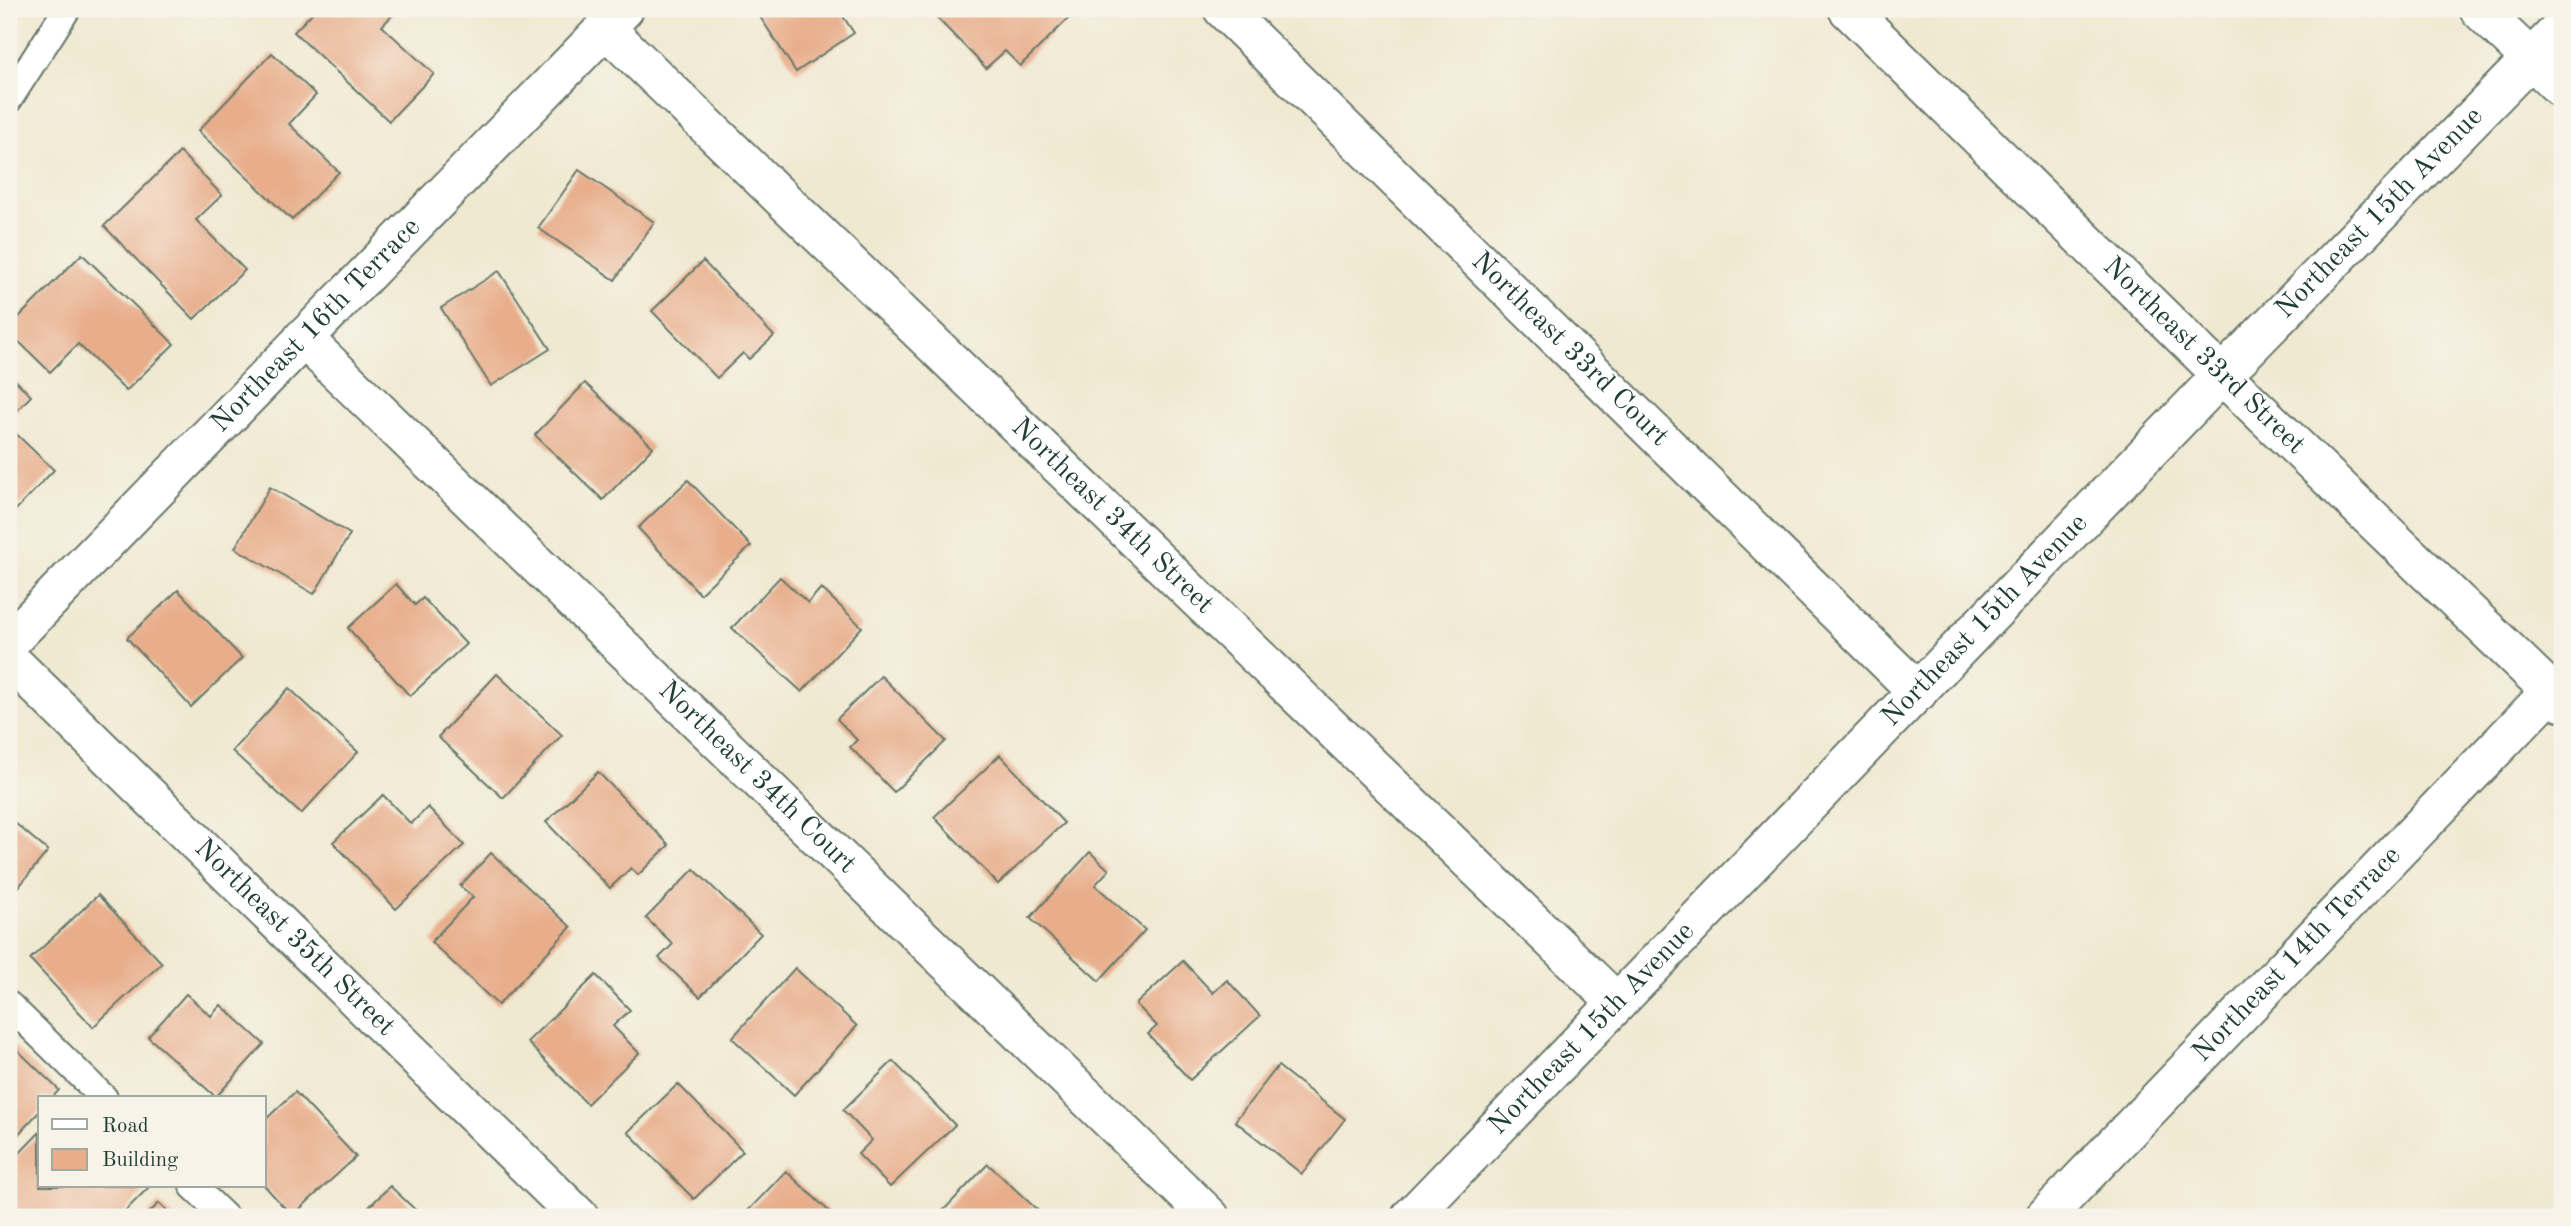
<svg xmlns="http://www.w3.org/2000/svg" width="2571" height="1226" font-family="'Old Standard TT',serif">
<rect width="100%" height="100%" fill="#f7f3e8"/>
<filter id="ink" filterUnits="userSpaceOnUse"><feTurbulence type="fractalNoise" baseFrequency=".0143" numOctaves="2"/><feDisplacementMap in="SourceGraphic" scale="14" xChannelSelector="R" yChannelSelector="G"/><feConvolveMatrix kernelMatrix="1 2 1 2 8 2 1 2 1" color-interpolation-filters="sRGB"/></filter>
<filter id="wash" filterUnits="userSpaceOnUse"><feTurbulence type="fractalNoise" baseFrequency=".00686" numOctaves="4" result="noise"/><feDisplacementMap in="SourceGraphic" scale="28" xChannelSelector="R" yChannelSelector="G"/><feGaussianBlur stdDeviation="1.57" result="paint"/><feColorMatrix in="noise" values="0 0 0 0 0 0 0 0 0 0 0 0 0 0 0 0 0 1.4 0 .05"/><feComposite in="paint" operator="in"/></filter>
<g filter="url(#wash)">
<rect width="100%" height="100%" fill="#f0e9d2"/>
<g id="blocks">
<g fill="#e8ae8c">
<path d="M316,9H398L382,26L434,74L389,121L294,32Z"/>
<path d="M755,9H838L854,33L796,72Z"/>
<path d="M943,9H1065L1072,15L1020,66L1005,51L986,68L935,16Z"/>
<path d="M272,53L316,95L289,124L339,172L292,220L198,131Z"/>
<path d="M180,152L222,195L196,220L245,270L194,319L104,226Z"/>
<path d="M579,170L654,222L615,280L538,228Z"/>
<path d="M82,254L174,344L126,391L78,344L50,372L9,332V327Z"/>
<path d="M703,261L774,336L749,359L743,353L717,378L652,311Z"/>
<path d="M499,271L550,349L491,386L441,308Z"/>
<path d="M9,374L31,396L9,419Z"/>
<path d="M585,383L653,447L603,500L535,435Z"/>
<path d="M9,427L54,470L9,517Z"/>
<path d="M688,480L751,546L700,594L638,528Z"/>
<path d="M270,487L350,534L314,594L235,548Z"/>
<path d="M780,577L808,603L821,588L862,627L802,692L732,628Z"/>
<path d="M396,584L415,605L423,598L466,644L410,696L348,628Z"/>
<path d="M178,590L242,658L191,707L127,638Z"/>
<path d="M497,674L562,735L503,798L438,737Z"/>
<path d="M881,676L946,741L894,792L850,747L857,740L837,719Z"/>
<path d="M289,688L358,752L301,814L232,751Z"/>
<path d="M1000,755L1064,823L998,884L934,817Z"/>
<path d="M598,772L669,845L638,875L631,868L610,888L546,822Z"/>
<path d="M383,795L411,824L428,807L464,845L396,909L333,842Z"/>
<path d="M9,818L48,851L9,899Z"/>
<path d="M1090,852L1109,870L1095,885L1145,930L1099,981L1030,918Z"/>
<path d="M491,853L571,927L498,1005L431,942L473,897L460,886Z"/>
<path d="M694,869L761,934L700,997L659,958L673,944L646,918Z"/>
<path d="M98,895L162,963L93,1027L30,959Z"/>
<path d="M1183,961L1213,993L1227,980L1260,1016L1190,1080L1148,1034L1157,1026L1136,1004Z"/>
<path d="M795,968L857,1026L794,1095L732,1038Z"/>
<path d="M596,975L630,1010L613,1026L639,1053L587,1104L527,1042Z"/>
<path d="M186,994L211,1016L221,1005L264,1044L216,1097L148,1037Z"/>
<path d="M9,1042L59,1090L52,1098H40V1111L9,1144Z"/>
<path d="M893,1061L955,1125L890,1187L858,1154L872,1140L843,1110Z"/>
<path d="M1278,1066L1345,1119L1302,1174L1235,1121Z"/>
<path d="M678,1084L743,1151L694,1199L628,1132Z"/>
<path d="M295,1092L356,1157L292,1216L264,1185V1121Z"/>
<path d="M40,1132V1186H150L119,1217H9V1164Z"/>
<path d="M988,1164L1045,1217H937Z"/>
<path d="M786,1171L835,1217H742Z"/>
<path d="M390,1186L423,1217H359Z"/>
<path d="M159,1203L174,1217H145Z"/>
</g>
</g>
</g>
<g filter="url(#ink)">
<use href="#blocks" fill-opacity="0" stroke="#68796b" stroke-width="2"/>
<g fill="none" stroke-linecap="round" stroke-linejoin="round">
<g stroke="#68796b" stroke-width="30">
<g id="service">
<path d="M9,99L67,9"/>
<path d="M9,1005L104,1098"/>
<path d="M193,1186L225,1217"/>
</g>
</g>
<g stroke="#68796b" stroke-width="42">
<g id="minor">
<path id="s1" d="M1223,9L1918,692"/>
<path d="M2479,9L2562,89"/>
<path id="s2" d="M605,28L1617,1003"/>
<path id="s3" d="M303,338L1210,1217"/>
<path id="s4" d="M9,642L624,9"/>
<path id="s5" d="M9,659L579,1217"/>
<path id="s6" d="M1411,1217L2222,375L2562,27"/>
<path id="s7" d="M2045,1217L2551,691"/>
</g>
</g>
<g stroke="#68796b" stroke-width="42">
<g id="tertiary">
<path id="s8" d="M1848,9L2222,375L2562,702"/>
</g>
</g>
<use href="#service" stroke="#fff" stroke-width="26"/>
<use href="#minor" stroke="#fff" stroke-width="38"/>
<use href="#tertiary" stroke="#fff" stroke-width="38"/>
</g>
</g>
<g text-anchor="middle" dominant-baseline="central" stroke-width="5" stroke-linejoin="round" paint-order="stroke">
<g font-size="28" fill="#1f3d34" stroke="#f7f3e8">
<text stroke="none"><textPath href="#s6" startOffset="1395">Northeast 15th Avenue</textPath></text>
<text stroke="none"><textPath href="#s4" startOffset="441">Northeast 16th Terrace</textPath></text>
<text stroke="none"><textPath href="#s1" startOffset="486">Northeast 33rd Court</textPath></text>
<text stroke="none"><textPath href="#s8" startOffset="497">Northeast 33rd Street</textPath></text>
<text stroke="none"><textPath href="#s2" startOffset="704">Northeast 34th Street</textPath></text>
<text stroke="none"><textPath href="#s6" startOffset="828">Northeast 15th Avenue</textPath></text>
<text stroke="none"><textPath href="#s3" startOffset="632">Northeast 34th Court</textPath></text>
<text stroke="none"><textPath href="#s5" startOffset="399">Northeast 35th Street</textPath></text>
<text stroke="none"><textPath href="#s7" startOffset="364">Northeast 14th Terrace</textPath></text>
<text stroke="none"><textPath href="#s6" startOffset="261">Northeast 15th Avenue</textPath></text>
</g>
</g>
<rect width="2571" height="1226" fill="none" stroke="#f7f3e8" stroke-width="35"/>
<rect x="38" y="1096" width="228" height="91" fill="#f7f3e8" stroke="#a1aaa0" stroke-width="2"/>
<rect x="52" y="1119" width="35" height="10" fill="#ffffff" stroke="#a1aaa0" stroke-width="2"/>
<text x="102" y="1132" font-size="21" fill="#1f3d34">Road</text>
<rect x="52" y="1149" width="35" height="21" fill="#e8ae8c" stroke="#a1aaa0" stroke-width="2"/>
<text x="102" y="1166" font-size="21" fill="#1f3d34">Building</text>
</svg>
